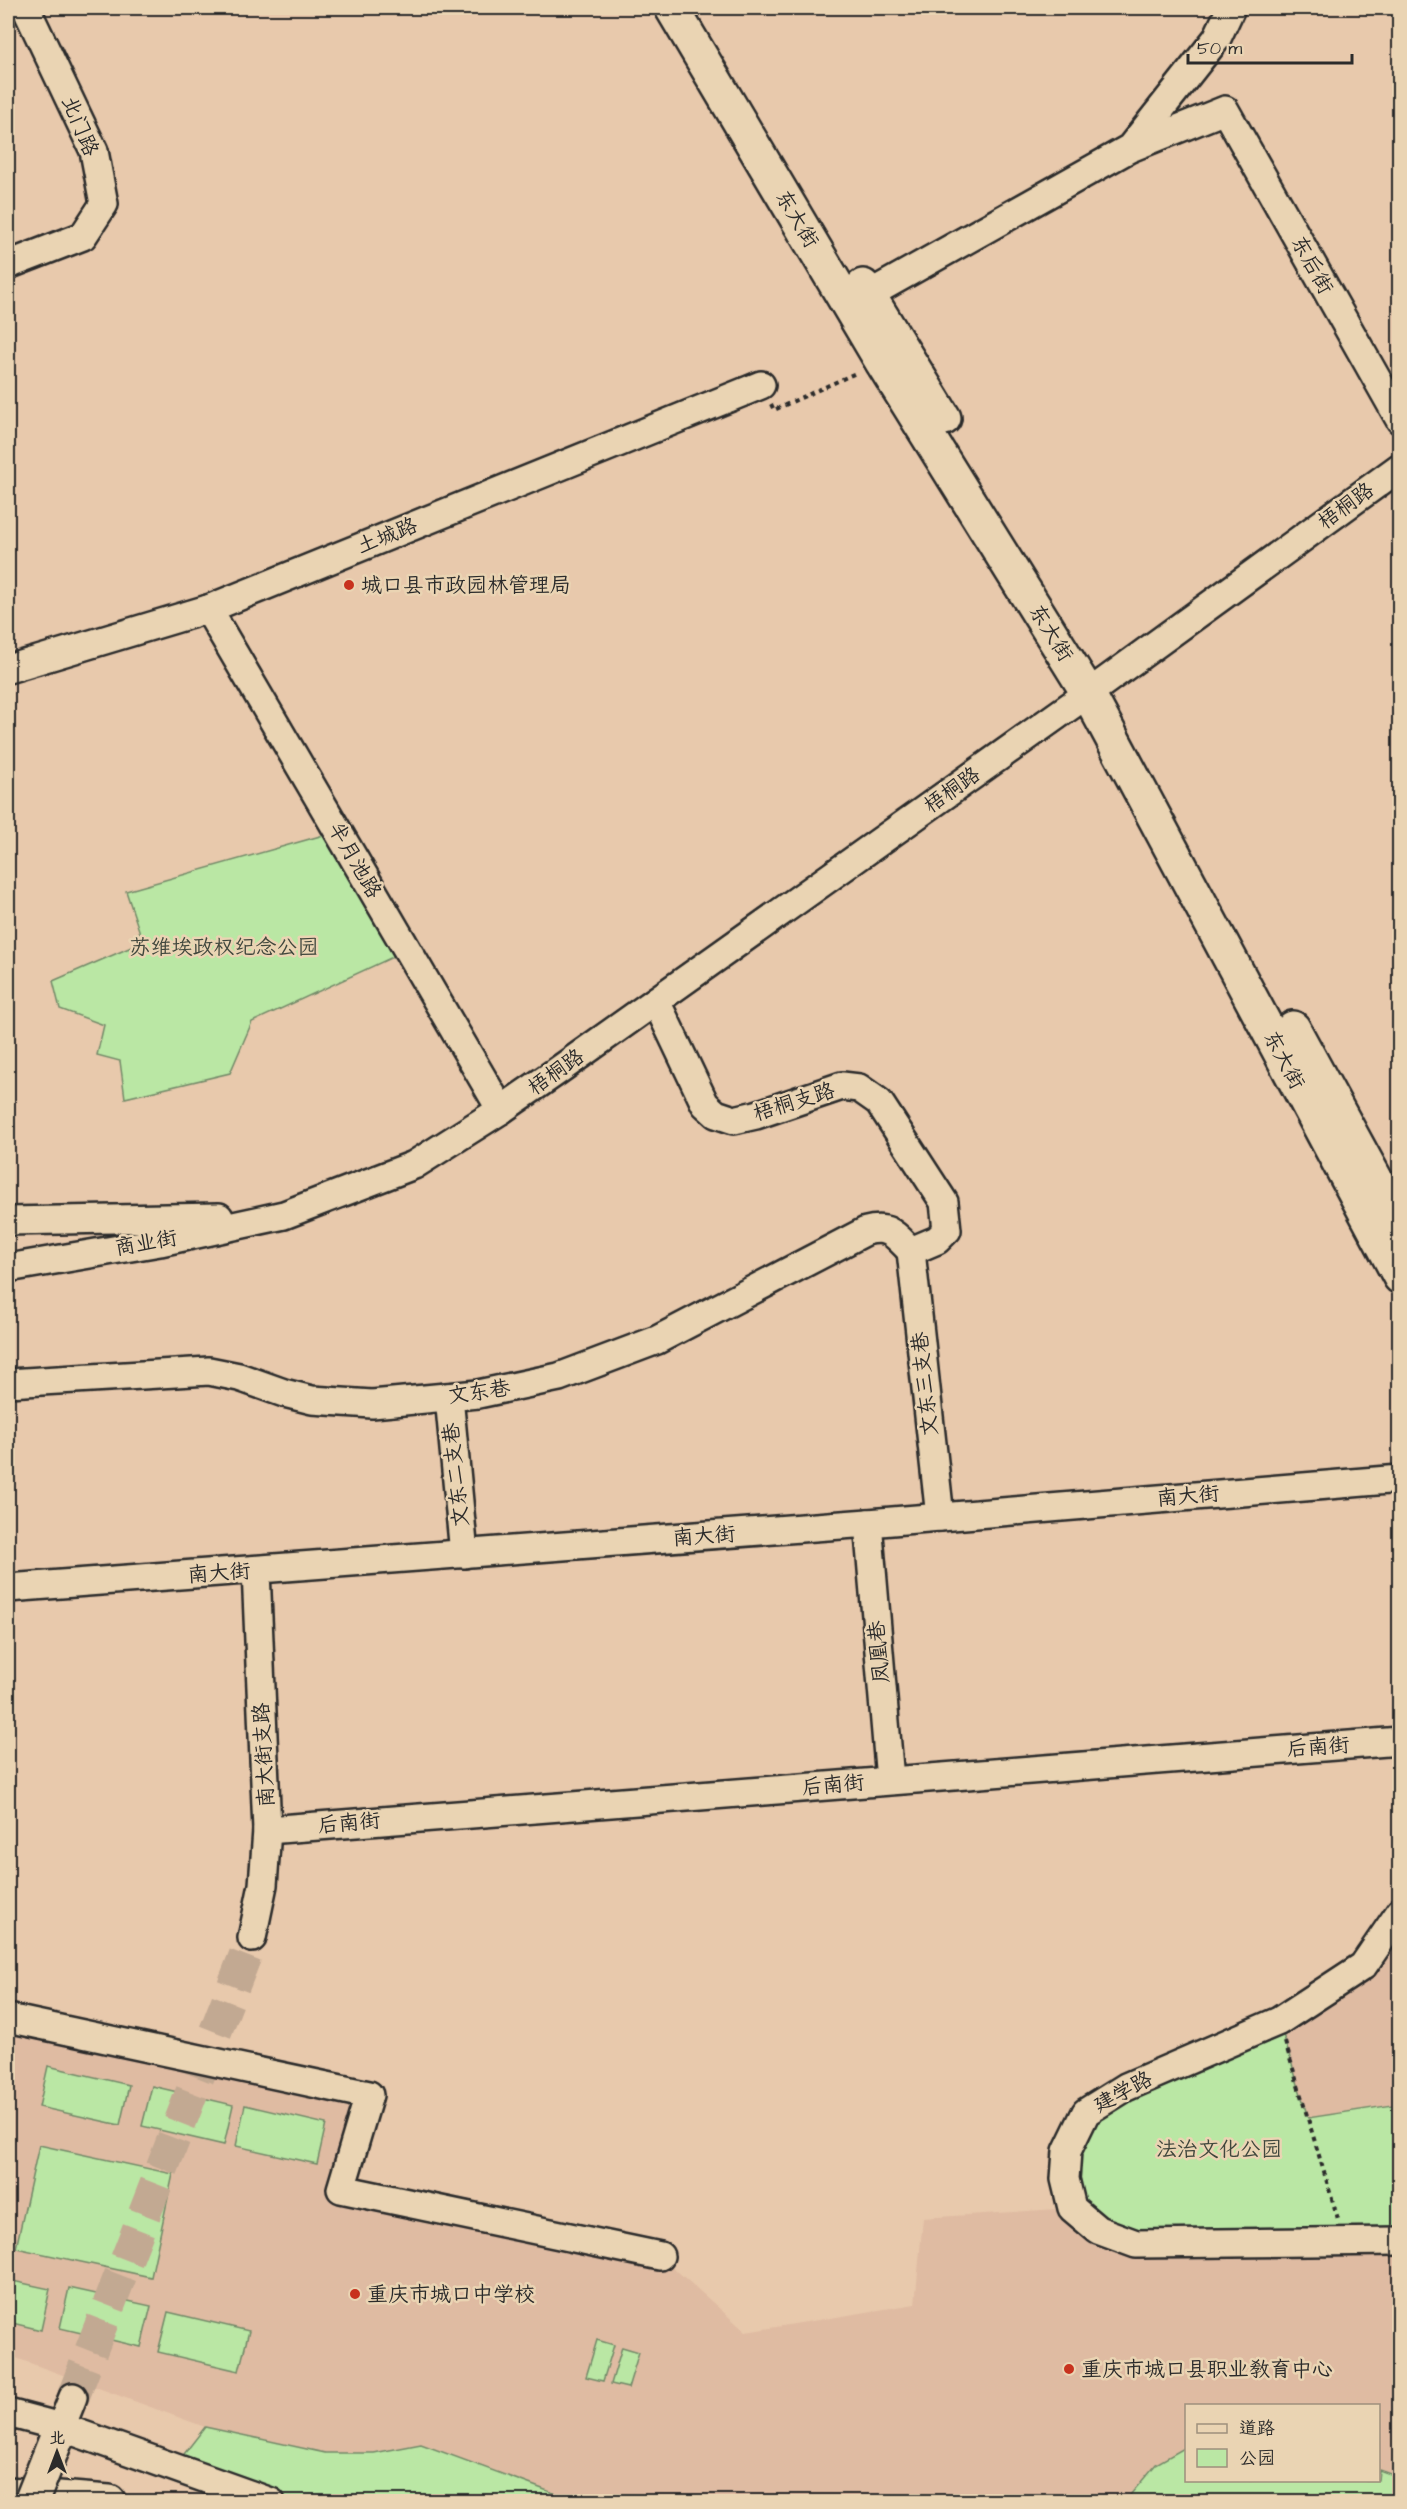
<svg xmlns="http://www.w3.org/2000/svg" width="1407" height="2509" font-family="'Architects Daughter','LXGW WenKai TC',sans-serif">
<rect width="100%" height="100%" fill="#e8c9ac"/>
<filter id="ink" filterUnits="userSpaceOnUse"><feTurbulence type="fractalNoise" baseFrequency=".0167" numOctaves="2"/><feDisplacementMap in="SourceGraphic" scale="12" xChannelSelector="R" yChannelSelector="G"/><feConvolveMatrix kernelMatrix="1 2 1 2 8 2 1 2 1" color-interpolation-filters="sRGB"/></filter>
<g filter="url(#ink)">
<g fill="#dfbba2" fill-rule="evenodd">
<path d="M1399,1912V2104L1308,2118L1279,2021L1363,1966Z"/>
<path d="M8,2018L369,2095L341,2189L660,2256L746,2332L915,2304L923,2218L1072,2208L1399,2241V2501H575L421,2444L374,2453H325L205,2427L8,2355ZM1186,2406H1378V2480H1186Z"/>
</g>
<g fill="#bae7a4" stroke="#728968" stroke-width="1.5">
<path d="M338,831L408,950L252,1022L230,1073L125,1098L120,1061L97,1055L104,1025L60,1009L53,981L143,942L126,891Z"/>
<path d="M1279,2021L1308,2118L1399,2104V2241L1136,2244L1072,2208L1086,2112Z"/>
<path d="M48,2066L129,2085L120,2125L39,2107Z"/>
<path d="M152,2086L233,2105L224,2145L142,2126Z"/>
<path d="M245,2105L326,2124L317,2164L236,2146Z"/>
<path d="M39,2145L173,2174L151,2277L16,2248Z"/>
<path d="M8,2280L50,2289L41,2330L8,2322Z"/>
<path d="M69,2288L151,2306L141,2347L60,2328Z"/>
<path d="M168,2312L249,2331L239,2371L158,2352Z"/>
<path d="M597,2340L614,2345L603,2381L586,2377Z"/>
<path d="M622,2347L639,2352L628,2388L611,2384Z"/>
<path d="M205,2427L325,2453H374L421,2444L575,2501H271L174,2467Z"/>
<path d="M1186,2447V2480H1378L1379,2470L1399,2477V2501H1125L1156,2464Z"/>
</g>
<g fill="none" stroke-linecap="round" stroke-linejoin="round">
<path stroke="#c2a992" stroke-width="33" stroke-dasharray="33 16" stroke-linecap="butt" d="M73,2397L252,1938"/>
<g stroke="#2b2b2b" stroke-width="32">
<g id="minor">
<path d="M1133,147L1225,110L1400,420"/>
<path d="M8,265L83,236L104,204L94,151L26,8"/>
<path d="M868,295L1130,148L1217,38L1231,8"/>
<path d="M208,609L501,1110"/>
<path d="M8,669L208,609L761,385"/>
<path d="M656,1001L705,1104L716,1114L734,1120L756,1115L842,1086L859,1088L879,1102L944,1202L947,1230L937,1240L911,1251"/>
<path d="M8,1221L219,1217"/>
<path d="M911,1251L940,1517"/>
<path d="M8,1268L160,1242L284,1215L414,1165L501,1110L556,1072L1104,682L1400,467"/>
<path d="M8,1383L209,1371L239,1377L284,1393L312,1400L372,1404L478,1394L559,1377L657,1340L866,1231C890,1225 895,1235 911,1251"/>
<path d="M449,1397L464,1554"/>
<path d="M868,1523L890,1780"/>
<path d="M8,1588L868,1523L1400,1479"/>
<path d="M267,1830L1400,1741"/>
<path d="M1400,1912L1363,1966L1279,2021L1126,2087L1086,2112L1067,2151L1065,2179L1072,2208L1098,2230L1136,2244L1400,2241"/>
<path d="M252,1938L263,1885L267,1830L256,1570"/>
<path d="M8,2018L369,2095L341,2189L660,2256"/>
<path d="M8,2413L61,2427L271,2502"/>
<path d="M61,2427L73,2397"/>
</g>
</g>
<g stroke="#2b2b2b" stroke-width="38">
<g id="major">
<path d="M672,8L882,362L1088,693L1400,1277"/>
<path d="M863,286L944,418"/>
<path d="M1293,1028L1400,1224"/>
<path d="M47,2462L61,2427"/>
<path d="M8,2494L109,2502"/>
</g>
</g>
<g stroke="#2b2b2b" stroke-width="4" stroke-dasharray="4.5 4.5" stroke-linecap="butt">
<path d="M771,404L774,410L858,372"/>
<path d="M1285,2042L1338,2219"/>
</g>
<use href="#minor" stroke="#ead4b3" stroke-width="27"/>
<use href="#major" stroke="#ead4b3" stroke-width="33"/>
<g stroke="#2b2b2b" stroke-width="38" stroke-linecap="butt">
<path id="major-bridge" d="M31,2502L47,2462"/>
</g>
<use href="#major-bridge" stroke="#ead4b3" stroke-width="33"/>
</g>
</g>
<g fill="#c8321e" stroke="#ead4b3" stroke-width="2">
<circle cx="349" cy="585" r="6"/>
<circle cx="355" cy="2294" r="6"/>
<circle cx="1069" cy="2369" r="6"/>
</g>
<g text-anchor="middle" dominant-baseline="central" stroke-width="5" stroke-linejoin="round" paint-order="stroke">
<g font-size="21" fill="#2b2b2b" stroke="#ead4b3">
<text transform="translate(80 126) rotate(67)">北门路</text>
<text transform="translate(797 219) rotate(59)">东大街</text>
<text transform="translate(1312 265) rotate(61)">东后街</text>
<text transform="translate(1346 506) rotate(-36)">梧桐路</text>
<text transform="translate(387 536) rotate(-22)">土城路</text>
<text transform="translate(1051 633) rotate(58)">东大街</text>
<text transform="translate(952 790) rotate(-35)">梧桐路</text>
<text transform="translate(355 860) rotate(60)">半月池路</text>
<text transform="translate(1284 1060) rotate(62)">东大街</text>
<text transform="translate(556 1072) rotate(-35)">梧桐路</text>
<text transform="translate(794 1102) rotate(-17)">梧桐支路</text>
<text transform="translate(146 1243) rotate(-10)">商业街</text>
<text transform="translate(925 1384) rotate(-96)">文东三支巷</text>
<text transform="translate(479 1392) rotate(-8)">文东巷</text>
<text transform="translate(456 1475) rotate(-96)">文东二支巷</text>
<text transform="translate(1188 1496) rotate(-5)">南大街</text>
<text transform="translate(704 1536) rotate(-4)">南大街</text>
<text transform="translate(219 1573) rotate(-4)">南大街</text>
<text transform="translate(879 1652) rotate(-95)">凤凰巷</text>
<text transform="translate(1318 1747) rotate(-4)">后南街</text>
<text transform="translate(264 1755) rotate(-93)">南大街支路</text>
<text transform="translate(833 1785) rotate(-5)">后南街</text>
<text transform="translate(349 1823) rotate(-5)">后南街</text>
<text transform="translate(1123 2092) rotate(-28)">建学路</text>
</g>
<g font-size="21" fill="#2b2b2b" stroke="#ead4b3" text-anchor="start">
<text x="361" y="585">城口县市政园林管理局</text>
<text x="367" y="2294">重庆市城口中学校</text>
<text x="1081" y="2369">重庆市城口县职业教育中心</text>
</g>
<g font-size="21" fill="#40473d" stroke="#ead4b3">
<text x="224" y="947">苏维埃政权纪念公园</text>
<text x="1219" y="2149">法治文化公园</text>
</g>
</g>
<rect width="1407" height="2509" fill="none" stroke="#ead4b3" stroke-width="30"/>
<rect x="15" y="15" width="1377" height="2479" fill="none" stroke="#2b2b2b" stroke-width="2" filter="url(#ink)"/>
<rect x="1185" y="2404" width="195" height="78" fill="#ead4b3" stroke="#9e907d" stroke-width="1.5"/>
<rect x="1197" y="2424" width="30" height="9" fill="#ead4b3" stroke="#9e907d" stroke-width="1.5"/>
<text x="1239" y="2434" font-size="18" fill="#2b2b2b">道路</text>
<rect x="1197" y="2449" width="30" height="18" fill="#bae7a4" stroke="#9e907d" stroke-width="1.5"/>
<text x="1239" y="2464" font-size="18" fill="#2b2b2b">公园</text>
<g transform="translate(57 2452)" stroke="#ead4b3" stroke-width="4.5" paint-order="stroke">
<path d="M0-4.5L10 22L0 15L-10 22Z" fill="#2b2b2b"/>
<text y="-9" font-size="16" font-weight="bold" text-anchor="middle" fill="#2b2b2b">北</text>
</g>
<path d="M1188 54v9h164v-9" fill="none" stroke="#2b2b2b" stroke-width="3"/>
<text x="1197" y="54" font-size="18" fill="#2b2b2b" stroke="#ead4b3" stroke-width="4.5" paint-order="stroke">50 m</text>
</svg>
